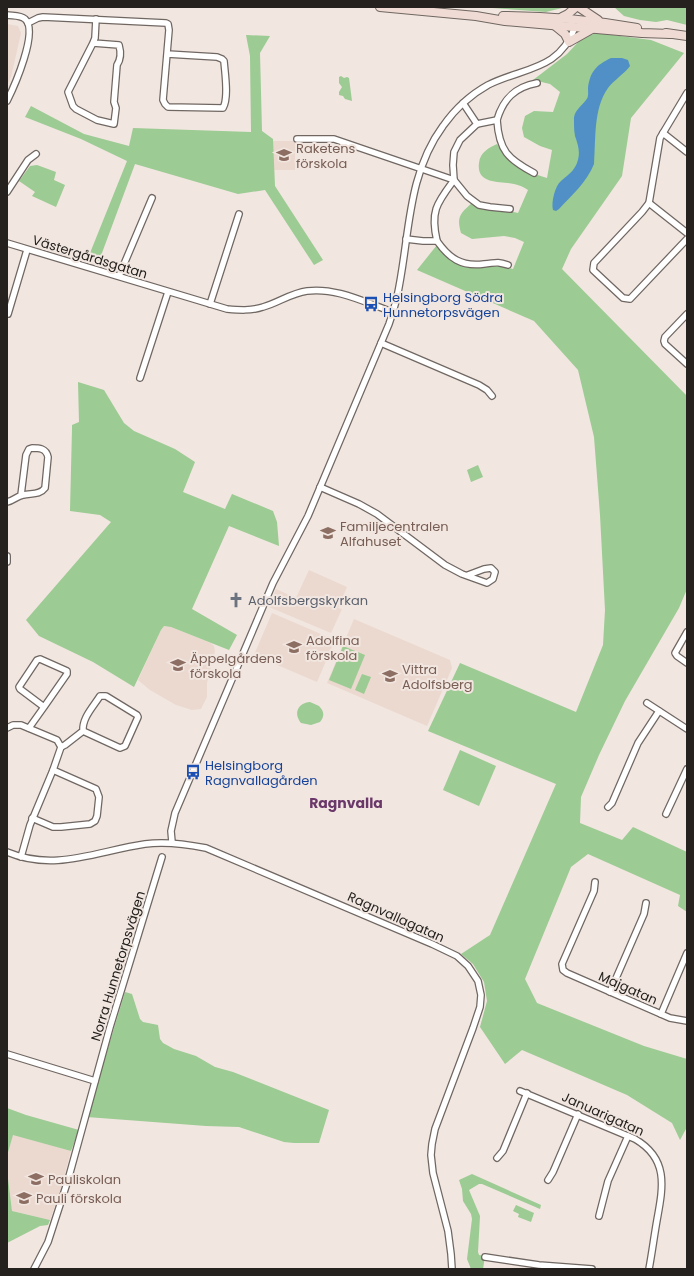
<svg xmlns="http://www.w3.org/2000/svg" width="694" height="1276" font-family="Poppins,sans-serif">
<rect width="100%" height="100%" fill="#f1e6e0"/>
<g fill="#ebd9cf">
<path d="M7,24L18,26L21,33L11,77L7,85Z"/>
<path d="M273,141H295V170H272Z"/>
<path d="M309,570L347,587L338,608L342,609L331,633L269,607L276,589L296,598Z"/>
<path d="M272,613L335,640L317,682L254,655Z"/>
<path d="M354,619L450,660L452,668L427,726L327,683Z"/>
<path d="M164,626L171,627L211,643L214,646L215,651L207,683V697L201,709L192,710L176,705L150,690L138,680L161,630Z"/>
<path d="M13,1134L71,1151L61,1188L50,1220L12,1211L7,1170V1156Z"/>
</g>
<g fill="#9ccb93">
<path d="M478,7H566L546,12Z"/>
<path d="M614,7H687V25L667,20L656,22L640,20L624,16Z"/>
<path d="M597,33L651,40L684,53L631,118L622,176L571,249L562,269L687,396V589L679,608L625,701L599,755L581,797L580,823L622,840L633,827L687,852V912L678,906L680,895L588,854L571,867L525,979L537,1003L644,1046L687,1059V1127L680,1140L672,1123L627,1095L522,1050L505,1064L480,1027L487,1001L484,982L473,964L461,954L490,935L556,784L428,731L460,663L576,712L603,645L605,610L600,515L594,437L578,370L534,321L417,270L437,245L445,255L457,263L498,265L513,269L524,242L515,238L504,236L472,239L461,233C456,216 461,213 472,203L518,213L528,190C524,187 519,185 514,184C501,181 476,185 479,163C480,152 489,148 497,144C509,163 526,172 547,178L552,150L540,146L524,137L522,128L525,116L534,111L553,112L560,92L550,84L533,80L567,54L583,37Z"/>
<path d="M246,35L270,36L260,53L262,131L273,139L275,186L323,260L314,265L265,190L238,194L135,164L99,261L88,258L127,161L81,139L25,117L31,106L84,134L129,146L133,128L251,132L250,56Z"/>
<path d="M341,76L344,78L347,77L349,78L352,101L345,99L343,96L339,95V92L342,87L339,83V77Z"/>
<path d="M37,165L56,172L54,180L65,185L56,207L32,196L35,192L19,181L30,166Z"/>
<path d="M78,382L104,390L124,423L134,431L175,449L195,462L183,492L225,509L232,494L273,511L277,522L279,546L229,526L192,609L237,635L229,650L171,627L164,626L161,630L134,687L93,662L39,636L26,620L111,522L100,515L70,511L72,429V425L79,422Z"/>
<path d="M478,465L483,477L471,482L467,470Z"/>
<path d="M343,646L365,655L351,689L329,680Z"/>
<path d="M362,674L371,677L364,694L355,690Z"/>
<path d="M310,702L319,706C324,711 325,716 320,722L311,725L301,723C293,713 298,703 310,702Z"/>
<path d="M460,750L496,766L479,806L443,790Z"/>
<path d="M125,992L132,994L140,1019L143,1022L158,1025L160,1039L163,1043L174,1049L196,1056L215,1067L233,1072L329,1110L319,1143H294L284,1142L239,1127L206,1126L87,1117Z"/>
<path d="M7,1108L26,1115L79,1130L71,1151L13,1135L7,1156Z"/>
<path d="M7,1170L12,1211L50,1220L48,1225L40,1226L7,1243Z"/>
<path d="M472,1174L541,1205L540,1209L482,1184H479L469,1190L480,1216L478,1252L479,1255L485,1256L483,1269H471L467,1259L472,1219L471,1214L463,1201L462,1189L459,1180Z"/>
<path d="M516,1205L534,1213L531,1222L518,1217L519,1214L513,1211Z"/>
</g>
<path fill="#5090c7" d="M611,58H622L628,60L630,66C624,74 614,80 608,88C593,109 596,140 594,164C587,182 571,196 559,209L556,211L553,210C551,202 555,186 561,181C568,175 574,171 577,163C581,153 578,145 575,136C574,131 574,125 574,121C573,111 581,107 586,100C589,97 588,92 588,88C590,72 596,65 611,58Z"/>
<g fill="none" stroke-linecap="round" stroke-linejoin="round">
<g stroke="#706762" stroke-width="8">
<g id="minor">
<path d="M7,15C13,16 20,15 25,19C39,31 14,87 7,101"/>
<path d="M28,23L38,18L43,17L166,23L168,24L169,30L163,100L165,104L168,107L223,108C229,98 225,74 224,61L222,59L217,57L167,54"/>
<path d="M93,43L119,45C121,52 121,59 117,65L114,102L116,108L114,124L97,120L76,109L73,106L68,92L93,43L95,38L96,19"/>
<path d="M687,93L660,138L649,203L642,212L594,263L593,270L623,298L630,299L687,239"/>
<path d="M463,103L477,124L460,140L454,152L453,165L454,180L467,196L479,205L490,207L510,209"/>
<path d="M497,120C503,99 515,87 537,83"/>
<path d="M477,124L497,120C499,151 508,159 534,173"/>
<path d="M663,133L687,152"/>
<path d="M297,139H334L454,180C437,203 430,211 437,241"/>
<path d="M7,192L28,160L36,154"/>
<path d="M649,203L687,233"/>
<path d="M406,239L423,241H437C449,258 461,267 484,264C496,263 496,261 508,265"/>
<path d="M7,243L227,309C239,310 251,311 263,307C278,303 291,293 307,291C336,287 366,303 393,312"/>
<path d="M119,276L152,198"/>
<path d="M210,304L239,214"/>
<path d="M8,314L27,250"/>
<path d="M687,314L665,337L664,341L665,344L687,364"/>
<path d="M381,343L479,385L487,390L492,396"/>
<path d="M140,378L168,292"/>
<path d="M320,487L359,504L377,514L445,565L462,574L487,583L493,579L495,572L491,568L484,569L468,575"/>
<path d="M7,502C13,501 17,496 23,495C31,493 40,495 45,488L48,457C46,448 39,448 32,448L29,449L26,455L21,495"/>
<path d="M7,556V562"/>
<path d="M687,632L675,653L677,656L687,663"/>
<path d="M647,703L687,729"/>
<path d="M7,728L13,725H21L57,740L61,747L53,770L30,825L21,857"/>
<path d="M29,728L44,707L20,689L19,687L37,660L40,659L67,671V674L44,707"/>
<path d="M61,747L65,745L83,731L120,748L125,746L138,717L137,715L106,696H100C93,707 82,718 83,731"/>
<path d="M608,807L612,803L638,743L659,711"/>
<path d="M666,814L687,769"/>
<path d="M32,818L53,827H61L90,824L95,821L97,816L99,797L96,789L53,770"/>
<path d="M172,842L171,831L175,813L273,583L308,516L389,324C392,315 395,306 397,297C410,239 406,176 443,126C455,109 470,95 488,85C524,67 559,71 575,27"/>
<path d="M7,852C55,872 97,851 145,844C166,841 186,844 206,848L432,944L457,956L468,966L478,981L481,995L480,1007L473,1028L435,1129L432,1144L431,1155L433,1173L448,1231L451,1254L452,1269"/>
<path d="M595,882L594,891L562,964L563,970L567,973L670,1018L687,1021"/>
<path d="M610,992L644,914L646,903"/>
<path d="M661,1014L687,953"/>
<path d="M7,1054L95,1081"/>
<path d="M520,1091L635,1139C669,1159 663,1187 657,1220C654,1237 652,1253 649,1269"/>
<path d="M497,1158L503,1151L527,1093"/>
<path d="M548,1180L553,1172L578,1114"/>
<path d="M599,1216L608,1181L628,1136"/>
<path d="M485,1257L539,1265L592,1269"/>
<path d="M34,1269L48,1242L68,1180L110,1027L162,857"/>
</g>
</g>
<g stroke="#706762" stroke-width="10">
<g id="secondary">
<path d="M380,7L476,16L505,21L642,33L671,34"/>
<path d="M580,8L598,20"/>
<path d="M503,16C548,16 592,20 637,28"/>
<path d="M562,17L568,14L576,7"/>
<path d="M554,25L565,34L569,42L592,29"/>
<path d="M666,33L687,36"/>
</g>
</g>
<use href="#minor" stroke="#fff" stroke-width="5.5"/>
<use href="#secondary" stroke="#efdbd3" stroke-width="8"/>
</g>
<defs>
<g id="school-bare" transform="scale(1.2)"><path d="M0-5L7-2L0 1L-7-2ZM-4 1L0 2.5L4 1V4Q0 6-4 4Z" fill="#8d6e63" stroke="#f1e6e0" stroke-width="2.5" paint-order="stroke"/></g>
<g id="bus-bare" transform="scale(1.2)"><path d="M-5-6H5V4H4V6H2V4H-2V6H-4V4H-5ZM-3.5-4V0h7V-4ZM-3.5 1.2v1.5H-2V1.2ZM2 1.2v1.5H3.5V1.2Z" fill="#1a4fb4" stroke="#f1e6e0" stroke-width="2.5" paint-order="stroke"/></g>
<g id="church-bare" transform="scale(1.2)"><path d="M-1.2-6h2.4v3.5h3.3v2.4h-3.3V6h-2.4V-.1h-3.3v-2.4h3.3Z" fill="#6b7280" stroke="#f1e6e0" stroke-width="2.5" paint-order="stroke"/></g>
</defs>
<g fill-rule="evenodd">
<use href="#school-bare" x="284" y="155"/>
<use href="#bus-bare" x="371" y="304"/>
<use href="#school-bare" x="328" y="533"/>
<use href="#church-bare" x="236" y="600"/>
<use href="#school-bare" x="294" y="647"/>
<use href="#school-bare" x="178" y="665"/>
<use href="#school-bare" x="390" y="676"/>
<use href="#bus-bare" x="193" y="772"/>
<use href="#school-bare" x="36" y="1179"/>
<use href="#school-bare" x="24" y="1198"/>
</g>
<g text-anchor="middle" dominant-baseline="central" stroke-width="4" stroke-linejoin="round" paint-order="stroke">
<g font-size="13" fill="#785e54" stroke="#f1e6e0" text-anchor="start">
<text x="296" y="148">Raketens<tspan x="296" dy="15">förskola</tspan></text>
<text x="340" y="526">Familjecentralen<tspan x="340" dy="15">Alfahuset</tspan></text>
<text x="306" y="640">Adolfina<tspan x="306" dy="15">förskola</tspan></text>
<text x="190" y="658">Äppelgårdens<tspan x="190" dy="15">förskola</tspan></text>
<text x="402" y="669">Vittra<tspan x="402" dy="15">Adolfsberg</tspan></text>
<text x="48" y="1179">Pauliskolan</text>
<text x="36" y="1198">Pauli förskola</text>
</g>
<g font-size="13" fill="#24211e" stroke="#f1e6e0">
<text transform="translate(90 257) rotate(17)">Västergårdsgatan</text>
<text transform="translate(396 917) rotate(24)">Ragnvallagatan</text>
<text transform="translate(118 966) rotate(-73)">Norra Hunnetorpsvägen</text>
<text transform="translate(628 988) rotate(24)">Majgatan</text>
<text transform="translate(603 1114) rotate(24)">Januarigatan</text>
</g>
<g font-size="13" fill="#164399" stroke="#f1e6e0" text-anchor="start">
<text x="383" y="297">Helsingborg Södra<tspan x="383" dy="15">Hunnetorpsvägen</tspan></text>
<text x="205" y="765">Helsingborg<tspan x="205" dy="15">Ragnvallagården</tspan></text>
</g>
<g font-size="13" fill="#5b616d" stroke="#f1e6e0" text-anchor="start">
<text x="248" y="600">Adolfsbergskyrkan</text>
</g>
<g font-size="14" font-weight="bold" fill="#6b386a" stroke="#f1e6e0">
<text x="346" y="803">Ragnvalla</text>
</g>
</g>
<rect width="694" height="1276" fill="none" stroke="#24211e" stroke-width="16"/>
</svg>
